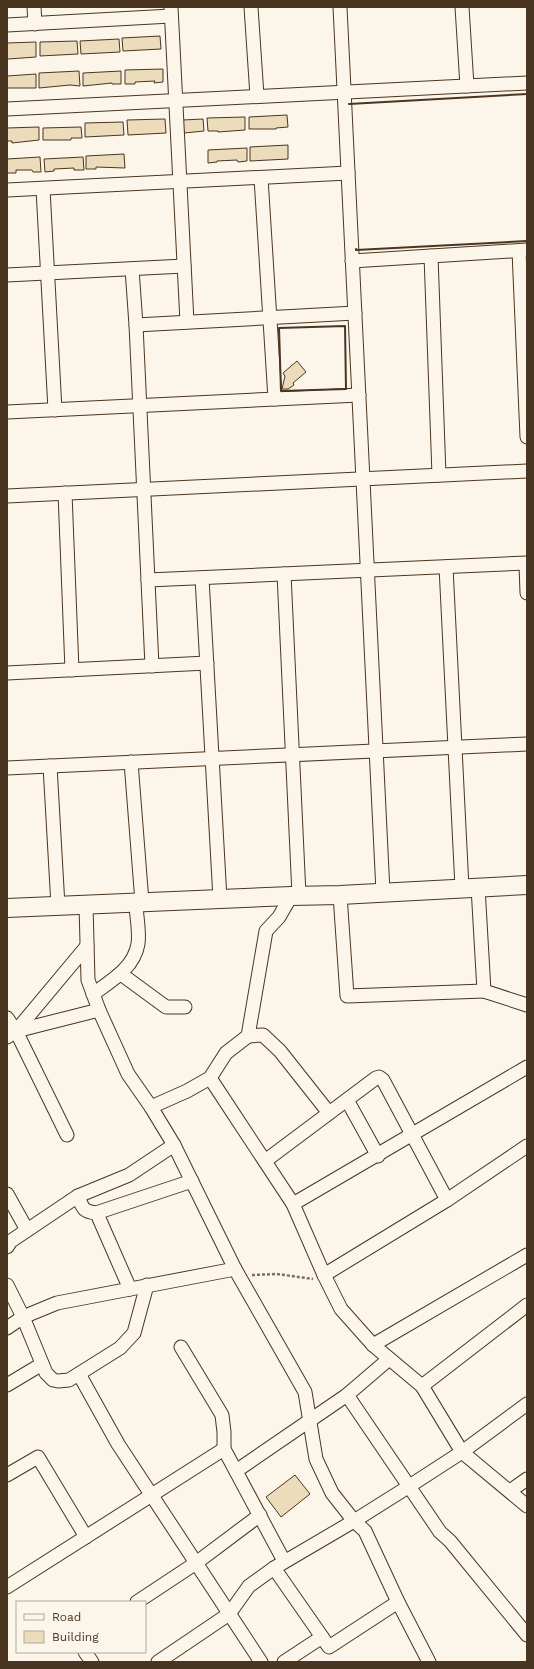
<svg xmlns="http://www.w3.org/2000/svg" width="534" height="1669" font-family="'Work Sans',sans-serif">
<rect width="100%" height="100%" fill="#fbf6e9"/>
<g fill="#ecdcbc" stroke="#4a3520">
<path d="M160,36L161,49L123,51L122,38Z"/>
<path d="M119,39L120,52L81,54L80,41Z"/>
<path d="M77,41L78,54L40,56V42Z"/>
<path d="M36,42V57L8,59L7,58V43Z"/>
<path d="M163,69V82L154,83L155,81L135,82V84H125V70Z"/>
<path d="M79,71L80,86L70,85L39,88V73Z"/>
<path d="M121,71V84H112V83L83,86V73Z"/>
<path d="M36,74V88H8L7,89V76Z"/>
<path d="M287,115L288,127L276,128V129H249V117Z"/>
<path d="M245,117V130L218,132V131H208L207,118Z"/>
<path d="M165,119L166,133L128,135L127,120Z"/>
<path d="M203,119L204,131L184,133L183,120Z"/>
<path d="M123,122L124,135L85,137V123Z"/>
<path d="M39,127V140L12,143V141H7V128Z"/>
<path d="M81,127L82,138H71V140H43V128Z"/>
<path d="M288,145V159L250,161V147Z"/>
<path d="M247,148V161L238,162L237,160L217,161V162L208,163V150Z"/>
<path d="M124,154L125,168L96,167V169H86V156Z"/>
<path d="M40,157L41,172H33L32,170H16V173H7V159Z"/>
<path d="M83,157L84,170H74V168L54,169V171L45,172L44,159Z"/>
<path d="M297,361L306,372L293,383L294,385L288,389H282L285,376L283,373Z"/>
<path d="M295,1475L310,1494L281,1517L266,1497Z"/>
</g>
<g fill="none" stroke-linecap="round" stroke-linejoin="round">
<g stroke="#4a3520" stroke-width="15">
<g id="street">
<path d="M34,7L35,24"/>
<path d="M171,7L187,322"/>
<path d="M251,7L257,96"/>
<path d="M340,7L383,892"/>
<path d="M462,7L467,86"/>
<path d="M7,25L171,16"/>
<path d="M7,109L527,83"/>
<path d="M261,178L275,399"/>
<path d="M43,189L55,410"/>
<path d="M7,190L348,173"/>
<path d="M519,251L527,437"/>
<path d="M431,256L439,475"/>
<path d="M352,261L527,250"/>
<path d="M132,269L136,325L152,666"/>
<path d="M7,275L184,266"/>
<path d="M136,325L355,313"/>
<path d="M7,412L359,395"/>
<path d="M65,493L72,670"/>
<path d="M7,496L527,471"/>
<path d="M526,564L527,593"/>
<path d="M446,567L462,888"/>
<path d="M284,574L299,895"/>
<path d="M202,578L220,899"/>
<path d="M148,580L527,563"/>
<path d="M7,673L207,663"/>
<path d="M131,762L142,902"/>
<path d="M50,766L58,906"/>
<path d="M7,768L527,744"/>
<path d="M478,887L484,991L527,1005"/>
<path d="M340,895L347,996L484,991"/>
<path d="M291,896L279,917L266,931L248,1036L226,1053L210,1078L187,1091L151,1107L174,1145L235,1269L305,1392L316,1459L332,1493L354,1521L365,1531L398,1602L429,1662"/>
<path d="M86,905L88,980L99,1010L128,1074L151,1107"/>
<path d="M121,974L166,1007H185"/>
<path d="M93,994C111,981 134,968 138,944C140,931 136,915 136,903"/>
<path d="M7,1018L16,1031L67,1135"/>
<path d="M16,1031L87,946"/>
<path d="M248,1036L263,1035L280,1051L329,1113"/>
<path d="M7,1037L16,1031L99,1010"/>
<path d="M210,1078L293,1204L324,1275L341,1309L373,1345L422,1386L462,1452L527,1506"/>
<path d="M347,1100L378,1156"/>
<path d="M265,1161L376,1078L379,1077L383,1080L447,1200"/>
<path d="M7,1194L27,1230"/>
<path d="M78,1196C83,1208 82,1211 96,1213L98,1216L130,1289"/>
<path d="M293,1204L527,1067"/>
<path d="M96,1213L192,1181"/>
<path d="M7,1247L11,1241L78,1196L129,1175L174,1145"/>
<path d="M324,1275L447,1200L527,1146"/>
<path d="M7,1285L23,1317L46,1373L53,1380L58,1381L69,1380L120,1348L134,1333L147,1285"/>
<path d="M7,1328L23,1317L57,1303L235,1269"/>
<path d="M373,1345L527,1255"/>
<path d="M181,1347L222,1415L224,1432V1449L284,1561"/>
<path d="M79,1374L118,1444L261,1662"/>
<path d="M7,1385L42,1364"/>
<path d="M422,1386L527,1305"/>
<path d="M347,1395L440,1532L450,1541L527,1635"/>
<path d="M236,1471L347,1395L389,1359"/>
<path d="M7,1475L38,1457L86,1537"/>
<path d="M510,1491L527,1479"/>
<path d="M274,1568L329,1647L398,1602"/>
<path d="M7,1587L224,1449"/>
<path d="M137,1602L196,1563L260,1515"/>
<path d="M85,1652L92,1662"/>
<path d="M158,1662L229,1614L249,1586L274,1568L354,1521L408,1487L462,1452L527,1404"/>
<path d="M284,1662L322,1637"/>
</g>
</g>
<g stroke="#4a3520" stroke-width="20">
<path id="secondary" d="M7,908L291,896L340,895L527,885"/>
</g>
<path stroke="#7f6f5c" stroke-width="2.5" stroke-dasharray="3 2" stroke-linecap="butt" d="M252,1275L277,1274L313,1279"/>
<use href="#street" stroke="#fbf6e9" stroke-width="13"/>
<use href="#secondary" stroke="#fbf6e9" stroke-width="18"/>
<g stroke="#4a3520" stroke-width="2">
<path d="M349,104L527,94"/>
<path d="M356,249V250L527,241"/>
<path d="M345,326L346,389L281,391L279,328Z"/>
</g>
</g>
<rect width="534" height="1669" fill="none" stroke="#4a3520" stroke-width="16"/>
<rect x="16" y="1601" width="130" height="52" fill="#fbf6e9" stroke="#b4a999"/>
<rect x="24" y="1614" width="20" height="6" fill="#fbf6e9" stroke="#b4a999"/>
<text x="52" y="1621" font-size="12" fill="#4a3520">Road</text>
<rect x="24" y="1631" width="20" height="12" fill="#ecdcbc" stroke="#b4a999"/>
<text x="52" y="1641" font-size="12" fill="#4a3520">Building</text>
</svg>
